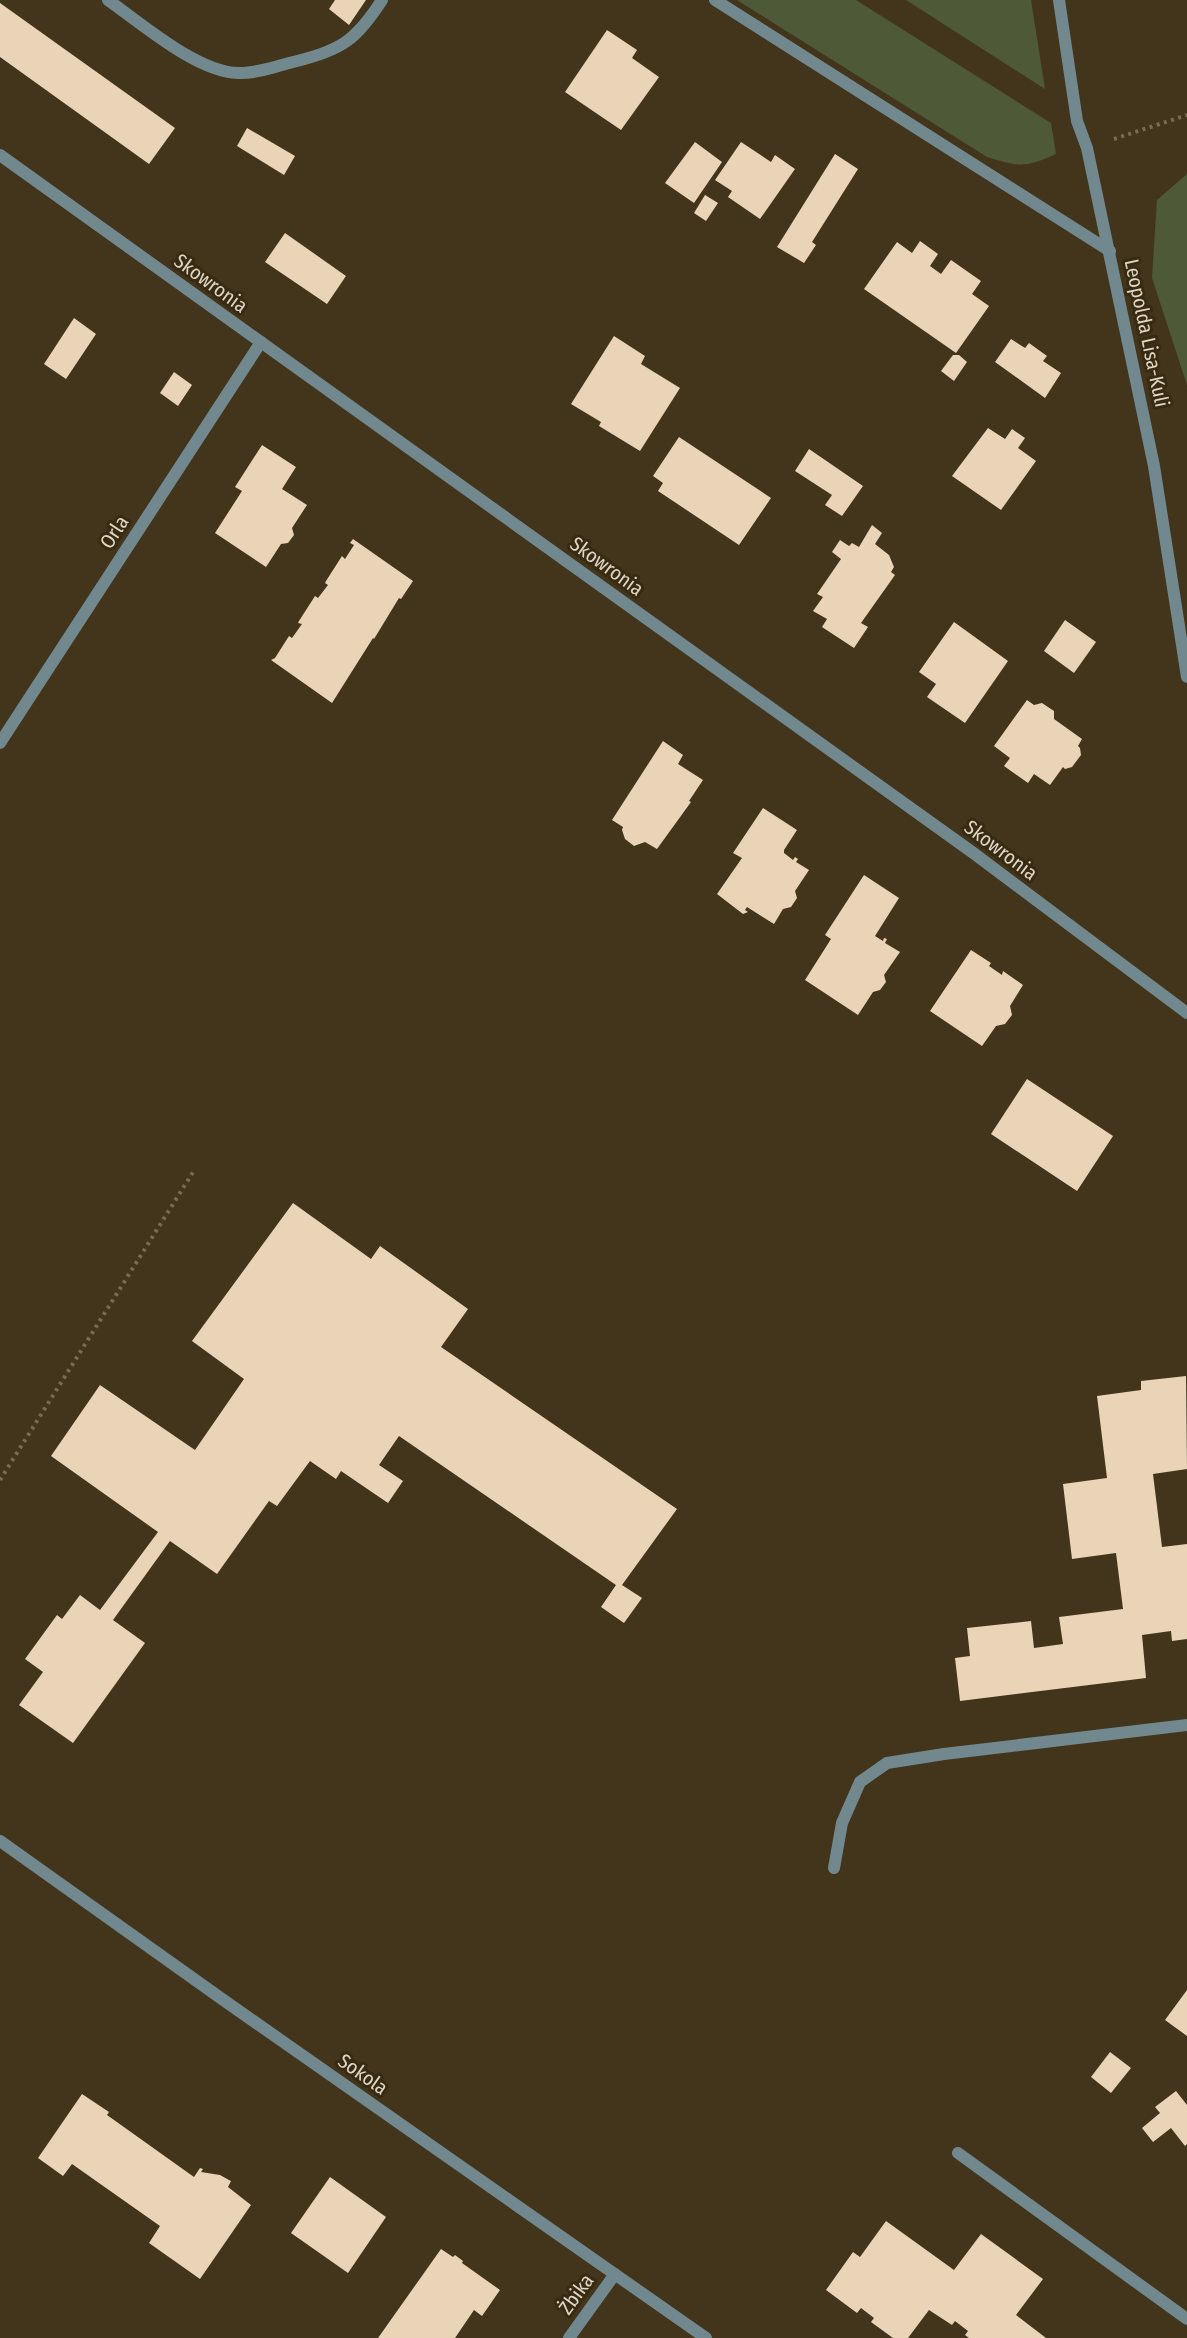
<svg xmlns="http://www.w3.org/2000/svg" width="1187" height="2338" font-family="'Fira Sans Condensed',sans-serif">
<rect width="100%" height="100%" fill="#43351b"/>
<g fill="#4e5a37">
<path d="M737,0H856L1051,123L1056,154C1025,168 1019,167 987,157Z"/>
<path d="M906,0H1031L1045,89Z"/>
<path d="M1187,174V385L1152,278L1157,200Z"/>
</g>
<g fill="#e9d4b7">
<path d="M335,0H366L349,25L329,9Z"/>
<path d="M0,3L175,128L149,164L0,57Z"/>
<path d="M607,30L637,50L632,58L659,77L621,130L565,92Z"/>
<path d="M247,128L295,156L284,175L237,146Z"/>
<path d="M695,142L722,162L694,203L665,183Z"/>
<path d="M741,142L771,162L775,155L795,169L760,219L728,197L732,191L715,180Z"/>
<path d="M835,154L858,169L812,242L816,245L804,263L777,247Z"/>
<path d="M705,195L718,203L706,221L694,213Z"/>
<path d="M285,233L346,276L327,304L265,262Z"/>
<path d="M920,241L938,254L930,266L941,274L951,260L981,281L972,294L989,306L956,353L864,289L897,242L912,253Z"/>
<path d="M74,318L96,334L66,379L44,364Z"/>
<path d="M614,336L645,356L641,364L680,388L640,451L599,426L601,422L571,404Z"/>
<path d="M1011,339L1025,348L1029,343L1047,356L1043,361L1061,373L1045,398L995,362Z"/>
<path d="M953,355H959L967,362L954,381L941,371Z"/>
<path d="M174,372L192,385L178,406L160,393Z"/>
<path d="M988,428L1005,439L1012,429L1025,438L1018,448L1036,461L1001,510L952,476Z"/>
<path d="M679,437L771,498L739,545L658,491L663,483L653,476Z"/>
<path d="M262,445L296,467L282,489L307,505L292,528L294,535L288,543L281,544L266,567L215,533L242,491L235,487Z"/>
<path d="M809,449L863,486L842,516L825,505L832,495L795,471Z"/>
<path d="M872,525L882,533L875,544L889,555L894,567L891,572L895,575L861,623L868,627L854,648L822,627L827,619L813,611L823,597L817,594L841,559L832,552L840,540L849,546L852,543L859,547Z"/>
<path d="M353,539L413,581L401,599L399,598L374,639L373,638L332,703L271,660L275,658L289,636L292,638L302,624L298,623L299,621L315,596L318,598L328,585L325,583L326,581L342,556L345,559L354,545L350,543Z"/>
<path d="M1065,620L1096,642L1074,673L1044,651Z"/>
<path d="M954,622L1008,661L965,723L927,697L936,684L919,672Z"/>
<path d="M1027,700L1034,705L1042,703L1054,711V719L1082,739L1078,746L1080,748L1081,755L1072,767L1065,769L1063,767L1050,785L1034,774L1028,783L1004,766L1010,758L994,746Z"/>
<path d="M663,741L683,755L678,764L703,780L689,801L691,802L657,849L645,842L634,846L625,839L622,830L623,827L612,820Z"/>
<path d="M763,808L797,830L784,850V853L793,860L795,857L798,859L796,862L809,870L795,891L797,898L791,907L783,909L774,924L747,907L745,910L748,912L743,914L717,894L742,858L733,853Z"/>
<path d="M864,875L899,898L875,936L883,941L884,938L887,939L885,943L900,952L884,975L886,982L880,990L873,992L858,1015L805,980L831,939L825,935Z"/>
<path d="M971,950L991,963L989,966L1002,975L1003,971L1023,985L1010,1006L1012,1015L1005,1024L996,1026L982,1046L930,1011Z"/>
<path d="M1027,1079L1113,1136L1077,1191L991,1134Z"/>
<path d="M293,1203L371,1259L380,1246L468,1309L441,1347L677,1509L622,1585L642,1598L624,1623L601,1607L616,1585L399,1436L379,1465L403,1481L388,1503L341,1471L336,1479L310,1461L277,1506L269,1501L217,1574L170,1541L113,1620L145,1643L73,1743L19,1705L43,1672L25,1659L57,1615L62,1619L80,1595L100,1610L158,1532L51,1456L100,1385L195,1450L244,1379L192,1341Z"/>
<path d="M1186,1376L1187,1469L1153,1474L1162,1547L1187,1544V1639L1172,1641L1171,1631L1142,1635L1146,1678L960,1701L955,1658L970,1656L967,1628L1031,1621L1034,1648L1063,1644L1059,1617L1123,1609L1116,1553L1072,1559L1063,1484L1107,1478L1097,1396L1141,1390V1381Z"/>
<path d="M1187,1990V2036L1165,2020Z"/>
<path d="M1110,2052L1131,2068L1111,2093L1091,2077Z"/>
<path d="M1176,2091L1187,2105V2144L1185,2146L1171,2128L1153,2142L1142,2128L1160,2113L1155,2107Z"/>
<path d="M82,2094L109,2112L107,2115L194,2177L200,2168L203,2169L201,2172L220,2175L229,2180L231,2181L228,2187L251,2205L200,2279L149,2243L160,2226L72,2164L63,2176L38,2158Z"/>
<path d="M330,2177L386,2217L348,2273L291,2233Z"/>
<path d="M886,2221L954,2270L981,2234L1043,2279L1016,2315L1046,2338H969L965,2335L968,2331L955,2321L952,2325L929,2310L908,2338H893L871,2322L874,2318L861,2308L857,2313L826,2290L853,2252L860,2257Z"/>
<path d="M441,2249L453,2257L455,2255L463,2261L462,2263L500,2290L482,2316L474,2310L455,2338H378Z"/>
</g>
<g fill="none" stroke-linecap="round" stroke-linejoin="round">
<g stroke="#776b54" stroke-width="4" stroke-dasharray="3 4.5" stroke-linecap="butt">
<path d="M1114,139L1187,115"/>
<path d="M0,1480L195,1169"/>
</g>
<g stroke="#71888f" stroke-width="12">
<path d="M108,0C142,24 197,72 238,73C257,74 279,65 297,61C342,50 357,39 382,0"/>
<path d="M715,0L1110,251"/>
<path d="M834,1868L842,1823L860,1782L887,1763L944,1754L1187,1725"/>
</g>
<g stroke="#71888f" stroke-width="12">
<path d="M1059,0L1077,121L1087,148L1154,466L1187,677"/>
<path d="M0,155L972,852L1187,1013"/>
<path d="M0,743L261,342"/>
<path d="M0,1841L222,1999L706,2338"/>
<path d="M958,2153L1187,2319"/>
<path d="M569,2338L615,2274"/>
</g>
</g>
<g text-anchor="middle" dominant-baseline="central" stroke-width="6" stroke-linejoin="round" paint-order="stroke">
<g font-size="20" fill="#ded6c7" stroke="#382b11">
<text transform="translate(211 283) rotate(36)">Skowronia</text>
<text transform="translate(1147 333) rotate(78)">Leopolda Lisa-Kuli</text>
<text transform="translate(114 532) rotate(-57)">Orla</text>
<text transform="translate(607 566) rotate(36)">Skowronia</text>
<text transform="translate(1001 850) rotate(37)">Skowronia</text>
<text transform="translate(363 2074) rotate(35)">Sokola</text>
<text transform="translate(576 2294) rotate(-54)">Żbika</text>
</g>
</g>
</svg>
